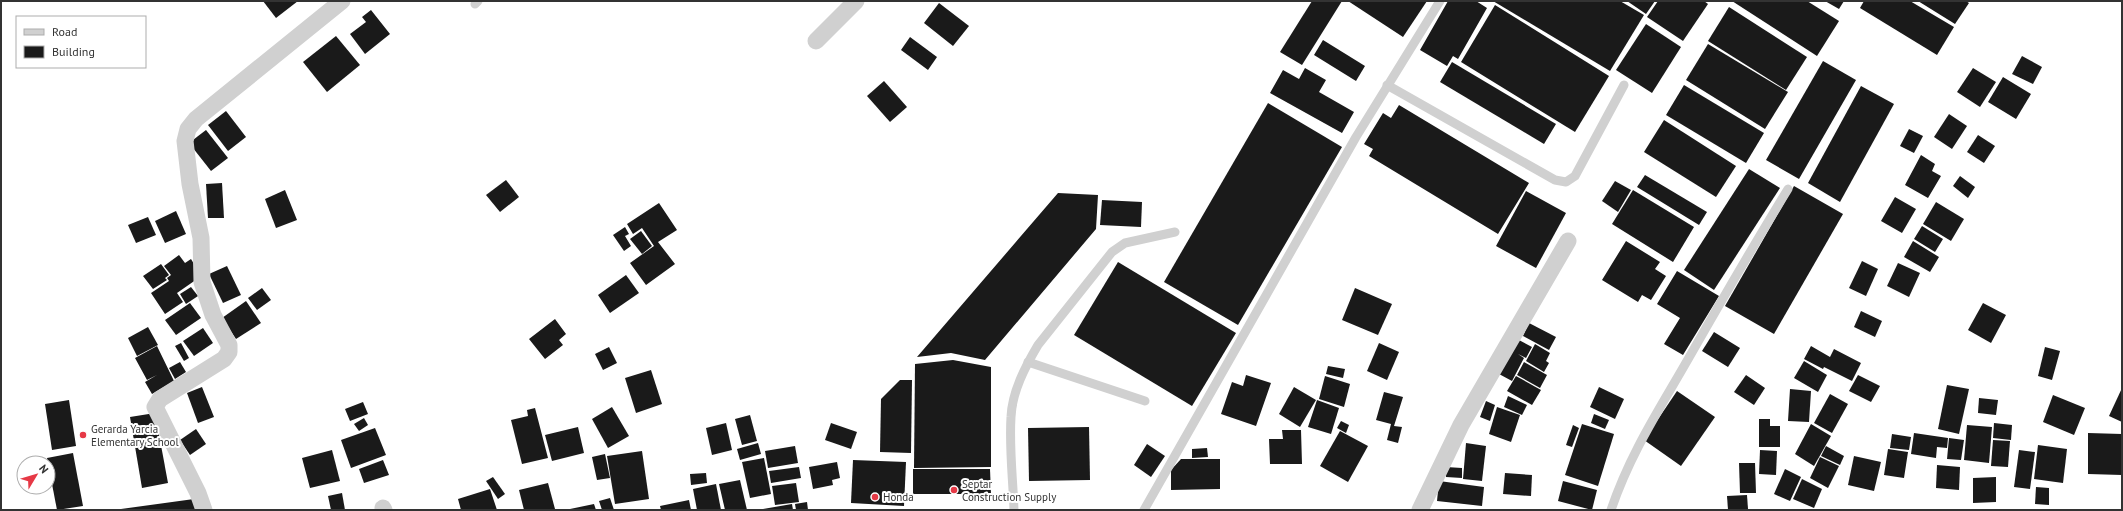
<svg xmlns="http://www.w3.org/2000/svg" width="2123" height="511" font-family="'PT Sans',sans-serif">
<rect width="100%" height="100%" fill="#fff"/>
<g fill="#1a1a1a">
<path d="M263,1H298L276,18Z"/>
<path d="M1312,1H1342L1302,65L1280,52Z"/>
<path d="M1348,1H1427L1403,37Z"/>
<path d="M1448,1H1476L1487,8L1458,59L1453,56L1447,66L1420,50Z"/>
<path d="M1493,1H1620L1644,15L1610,71Z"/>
<path d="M1627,1H1655L1646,14Z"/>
<path d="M1658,1H1704L1708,4L1683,41L1647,17Z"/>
<path d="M1732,1H1807L1839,21L1817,56Z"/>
<path d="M1825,1H1844L1839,9Z"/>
<path d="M1864,1H1910L1954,27L1937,55L1860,8Z"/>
<path d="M1918,1H1966L1969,3L1955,24Z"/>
<path d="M939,3L969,26L953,46L924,23Z"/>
<path d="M1495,5L1609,76L1575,132L1461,62Z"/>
<path d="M1729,7L1807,57L1786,90L1708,41Z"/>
<path d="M371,10L390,34L365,54L350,34L366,22L362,17Z"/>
<path d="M1646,24L1681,47L1652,93L1616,70Z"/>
<path d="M336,36L360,65L327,92L303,62Z"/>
<path d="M910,37L937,57L928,70L901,50Z"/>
<path d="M1323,40L1365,66L1356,81L1314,55Z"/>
<path d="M1708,44L1788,92L1765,129L1686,80Z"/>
<path d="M2022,56L2042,67L2033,84L2012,74Z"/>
<path d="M1823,61L1856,80L1799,179L1766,160Z"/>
<path d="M1452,62L1556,124L1544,144L1440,82Z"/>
<path d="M1305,68L1326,80L1319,92L1354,112L1342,133L1270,93L1283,70L1299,79Z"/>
<path d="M1973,68L1996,82L1980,107L1957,92Z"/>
<path d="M2003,77L2031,94L2016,119L1988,102Z"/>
<path d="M884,81L907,107L890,122L867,96Z"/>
<path d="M1684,85L1764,133L1746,163L1666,115Z"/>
<path d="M1861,86L1894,104L1840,202L1808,183Z"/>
<path d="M1268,103L1342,147L1238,325L1164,282Z"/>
<path d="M1399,105L1529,183L1498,234L1369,156L1373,149L1364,144L1383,113L1391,118Z"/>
<path d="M226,111L246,137L228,151L208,125Z"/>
<path d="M1949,114L1967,126L1952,149L1934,137Z"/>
<path d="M1664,120L1736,166L1716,197L1644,152Z"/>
<path d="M1909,129L1923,136L1914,153L1900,146Z"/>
<path d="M206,130L228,158L211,171L189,143Z"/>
<path d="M1978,135L1995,146L1984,163L1967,152Z"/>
<path d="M1921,155L1935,164L1932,171L1941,176L1928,198L1905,185Z"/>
<path d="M1749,169L1780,188L1714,290L1684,270Z"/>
<path d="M1645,175L1707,212L1699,225L1637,187Z"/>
<path d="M1960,176L1975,187L1968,198L1953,186Z"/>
<path d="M506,180L519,197L500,212L486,195Z"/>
<path d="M1615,181L1631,190L1618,212L1602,201Z"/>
<path d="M222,183L224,218H208L206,184Z"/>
<path d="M1794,186L1843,214L1774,334L1725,306Z"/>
<path d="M285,190L297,220L276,228L265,199Z"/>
<path d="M1633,190L1694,227L1673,262L1612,224Z"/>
<path d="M1526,191L1566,213L1536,268L1496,246Z"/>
<path d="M1058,193L1098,195L1096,229L985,360L951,353L917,357Z"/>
<path d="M1895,197L1916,209L1902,233L1881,221Z"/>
<path d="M1102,200L1142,202L1141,227L1100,225Z"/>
<path d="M1936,202L1964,219L1951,241L1923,224Z"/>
<path d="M659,203L677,230L658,242L675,264L646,285L630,263L654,246L642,228L633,234L627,224Z"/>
<path d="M176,211L186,234L165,243L155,221Z"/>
<path d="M148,217L156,235L136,243L128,225Z"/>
<path d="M1922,226L1943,239L1935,252L1914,239Z"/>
<path d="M625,227L629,234L625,236L631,246L624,251L613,235Z"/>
<path d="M641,231L652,246L642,254L630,239Z"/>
<path d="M1626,241L1660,262L1655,269L1666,276L1651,300L1642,295L1638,302L1602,280Z"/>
<path d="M1913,241L1939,257L1930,272L1904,257Z"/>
<path d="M179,255L185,263L191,259L197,269L200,277L177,293L183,302L165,314L151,293L169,281L167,278L171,275L164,266Z"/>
<path d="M1862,261L1878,269L1866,296L1849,288Z"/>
<path d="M1118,262L1236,333L1192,406L1074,335Z"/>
<path d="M1898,263L1920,273L1909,297L1887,286Z"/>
<path d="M161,264L169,275L165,278L167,280L153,289L143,276Z"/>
<path d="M227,266L241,295L223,303L209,274Z"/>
<path d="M1677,271L1719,296L1683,355L1664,344L1680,318L1657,304Z"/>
<path d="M626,275L639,293L610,313L598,295Z"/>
<path d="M191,287L198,296L186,304L180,294Z"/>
<path d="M262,288L271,300L257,310L248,298Z"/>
<path d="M1355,288L1392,304L1378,335L1342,320Z"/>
<path d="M246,301L261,323L236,339L222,318Z"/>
<path d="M190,303L201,318L176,335L165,320Z"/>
<path d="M1983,303L2006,315L1991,343L1968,330Z"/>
<path d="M1861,311L1882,321L1875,337L1854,327Z"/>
<path d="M555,319L566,334L559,340L563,345L545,359L529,339Z"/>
<path d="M1529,323L1556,337L1549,350L1523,336Z"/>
<path d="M148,327L158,345L137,356L128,338Z"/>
<path d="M203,328L213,343L194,356L183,341Z"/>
<path d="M1714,332L1740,348L1728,367L1702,351Z"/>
<path d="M1517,339L1532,347L1526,358L1518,354L1524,358L1512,381L1499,374Z"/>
<path d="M181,343L189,358L184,361L175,346Z"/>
<path d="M1379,343L1399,352L1387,380L1367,371Z"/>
<path d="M1535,344L1550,353L1546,361L1549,363L1544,372L1526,361Z"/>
<path d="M157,346L174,381L152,394L145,382L157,375L147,380L135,358Z"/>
<path d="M1811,346L1830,357L1834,349L1861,363L1852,381L1824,367L1823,369L1804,359Z"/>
<path d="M609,347L617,363L603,370L595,354Z"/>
<path d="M2045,347L2060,351L2052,380L2038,376Z"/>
<path d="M953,360L991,367V467L914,468L915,364Z"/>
<path d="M1804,361L1827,375L1818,392L1794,378Z"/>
<path d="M180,362L186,372L175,379L169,368Z"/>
<path d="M1524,362L1547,375L1540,388L1517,375Z"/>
<path d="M1328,366L1345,369L1343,378L1326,374Z"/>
<path d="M651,370L662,404L636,413L625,378Z"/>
<path d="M1246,375L1271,383L1256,426L1221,414L1232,382L1243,386Z"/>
<path d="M1746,375L1765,388L1754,405L1734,392Z"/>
<path d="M1858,375L1880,386L1871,402L1849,391Z"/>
<path d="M1325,376L1350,384L1344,407L1319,399Z"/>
<path d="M1516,376L1541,390L1532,405L1507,391Z"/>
<path d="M900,380H912L911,453L880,452L881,399Z"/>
<path d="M1947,385L1969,389L1959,434L1938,429Z"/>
<path d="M202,387L214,417L198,423L187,393Z"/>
<path d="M1294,387L1316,400L1300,427L1279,414Z"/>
<path d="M1599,387L1624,399L1615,419L1590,407Z"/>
<path d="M2122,388V422L2109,416Z"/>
<path d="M1790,389L1811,391L1809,422L1788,421Z"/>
<path d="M1677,391L1715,417L1681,466L1644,440Z"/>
<path d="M1384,392L1403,397L1394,426L1402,427L1398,443L1387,440L1391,424L1376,420Z"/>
<path d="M1830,394L1848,404L1832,433L1814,423Z"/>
<path d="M2053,395L2085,408L2074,435L2043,422Z"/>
<path d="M1508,396L1527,405L1522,415L1504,407Z"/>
<path d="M1979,398L1998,400L1996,415L1978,413Z"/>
<path d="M69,400L76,446L52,450L45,404Z"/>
<path d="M1317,400L1339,408L1331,434L1308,427Z"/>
<path d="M1486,401L1495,405L1490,421L1480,417Z"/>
<path d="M363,402L368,414L350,421L345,409Z"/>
<path d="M612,407L629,436L608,448L592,419Z"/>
<path d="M1497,407L1520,415L1511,442L1489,434Z"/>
<path d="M535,408L548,458L522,464L511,420L528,416L527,410Z"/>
<path d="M155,413L168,483L142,488L130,417Z"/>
<path d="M1594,414L1609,420L1605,429L1591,423Z"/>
<path d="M750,415L757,441L742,445L735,419Z"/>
<path d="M364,418L368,425L359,431L354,424Z"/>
<path d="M1759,419H1770V426H1780V447H1759Z"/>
<path d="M1341,421L1349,425L1346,433L1337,428Z"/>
<path d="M726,423L732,450L712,455L706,428Z"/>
<path d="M831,423L857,432L851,449L825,440Z"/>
<path d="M1994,423L2012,425L2011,440L1993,438Z"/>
<path d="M1582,424L1614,434L1598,486L1565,475Z"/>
<path d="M1811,424L1831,436L1814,466L1795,454Z"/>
<path d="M1573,425L1579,428L1572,447L1566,445Z"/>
<path d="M1967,425L1992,427L1989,463L1964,460Z"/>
<path d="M578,427L584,453L552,461L545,435Z"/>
<path d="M1089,427L1090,480L1029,481L1028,428Z"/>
<path d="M375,428L386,455L351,468L341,440Z"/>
<path d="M196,429L206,444L190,455L180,440Z"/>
<path d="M1282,430H1301L1302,464H1270L1269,439H1283Z"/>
<path d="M1340,431L1368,446L1348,482L1320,466Z"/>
<path d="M1914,433L1948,438L1947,448L1937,447L1936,458L1911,454Z"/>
<path d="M2088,433L2122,434V475L2088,474Z"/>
<path d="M1892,434L1911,437L1909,450L1890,448Z"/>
<path d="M1949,438L1964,440L1961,460L1947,459Z"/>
<path d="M1993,440L2010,441L2008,467L1991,466Z"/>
<path d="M758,443L761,454L740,460L737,449Z"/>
<path d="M1466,443L1486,446L1482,481L1463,479Z"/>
<path d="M1147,444L1165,456L1151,477L1134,465Z"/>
<path d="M2038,445L2067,449L2063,483L2034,479Z"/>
<path d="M795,446L798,463L768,468L765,451Z"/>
<path d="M1826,446L1844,456L1840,465L1821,456Z"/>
<path d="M1207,448L1208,457L1192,458V449Z"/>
<path d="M1888,449L1908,452L1904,478L1884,475Z"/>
<path d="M332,450L340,481L310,488L302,458Z"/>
<path d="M1760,450L1777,451L1776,475L1759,474Z"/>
<path d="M2019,450L2035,452L2030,489L2014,487Z"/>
<path d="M642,451L649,499L615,504L607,456Z"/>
<path d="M73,453L83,506L57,510L47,458Z"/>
<path d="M605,454L610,478L597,480L592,457Z"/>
<path d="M1854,456L1881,462L1874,491L1848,485Z"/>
<path d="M1820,457L1839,466L1828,488L1810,478Z"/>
<path d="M764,458L771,494L750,498L742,462Z"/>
<path d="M1181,459H1220V489L1171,490V470Z"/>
<path d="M383,460L389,475L364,483L359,469Z"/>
<path d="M853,460L906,462L904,506L851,503Z"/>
<path d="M837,462L840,478L832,480L833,485L813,489L809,467Z"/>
<path d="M1739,463H1755L1756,493H1740Z"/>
<path d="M1937,465L1960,467L1959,490L1936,488Z"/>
<path d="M799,467L801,478L771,483L769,471Z"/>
<path d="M1446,467L1462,468V478L1446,477Z"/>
<path d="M913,469H990L991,494H913Z"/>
<path d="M1785,469L1801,477L1790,501L1774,494Z"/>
<path d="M706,473L707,483L691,485L690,474Z"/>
<path d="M1505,473L1532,475L1531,496L1503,494Z"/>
<path d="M493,477L505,494L498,499L486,481Z"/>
<path d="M1996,477V502L1973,503V478Z"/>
<path d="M1802,479L1822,489L1814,508L1793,499Z"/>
<path d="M740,480L747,510H725L719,484Z"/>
<path d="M1439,481L1484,487L1482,506L1437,501Z"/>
<path d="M1563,481L1597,490L1592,510L1558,501Z"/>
<path d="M548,483L555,509L524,510L519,490Z"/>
<path d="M796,483L799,502L775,505L772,486Z"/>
<path d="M716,484L721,510H697L693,489Z"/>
<path d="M2036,487L2049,488V505L2035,504Z"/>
<path d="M490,489L497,510H461L458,499Z"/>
<path d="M342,493L345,510H331L328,496Z"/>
<path d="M1747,495L1748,509L1728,510L1727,496Z"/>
<path d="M610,498L614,510H602L599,501Z"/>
<path d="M194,499L196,510H121V509Z"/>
<path d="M689,500L691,510H661L660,506Z"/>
<path d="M807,502L808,510H796L795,504Z"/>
<path d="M594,504L596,510H570V509Z"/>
<path d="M792,504L793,510H763V509Z"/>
</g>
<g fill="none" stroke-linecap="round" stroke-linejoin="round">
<g stroke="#d0d0d0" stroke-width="9">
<path d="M475,4L478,1"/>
<path d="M1387,85L1555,180L1566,182L1575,176L1624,85"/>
<path d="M1028,362L1145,401"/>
<path d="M1014,510C1013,479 1009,448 1011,417C1012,392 1025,367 1038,345L1112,252L1125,243L1175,232"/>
<path d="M1144,510L1356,137L1440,1"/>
<path d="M1611,510C1631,451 1661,407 1691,354C1723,298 1755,243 1788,189"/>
</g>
<g stroke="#d0d0d0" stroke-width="17">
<path d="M816,41L856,1"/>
<path d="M383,508L384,510"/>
<path d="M204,510L198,493L155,407L160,399L224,359L229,352V345L213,315L202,282L201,238L190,184L185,141L188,129L196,119L342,1"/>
<path d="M1420,510L1461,425L1568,241"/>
</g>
</g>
<g fill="#e63946" stroke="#fff" stroke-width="1.5">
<circle cx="83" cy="435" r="4"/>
<circle cx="954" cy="490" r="4"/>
<circle cx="875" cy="497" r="4"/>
</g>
<g text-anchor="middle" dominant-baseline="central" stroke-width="4" stroke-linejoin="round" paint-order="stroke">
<g font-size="11" fill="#333" stroke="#fff" text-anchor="start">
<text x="91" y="429">Gerarda Yarcia<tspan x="91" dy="13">Elementary School</tspan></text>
<text x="962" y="484">Septar<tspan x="962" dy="13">Construction Supply</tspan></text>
<text x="883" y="497">Honda</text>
</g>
</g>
<rect width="2123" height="511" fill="none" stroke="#333333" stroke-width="4"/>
<rect x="16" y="16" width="130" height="52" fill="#ffffff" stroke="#adadad"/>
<rect x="24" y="29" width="20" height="6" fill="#d0d0d0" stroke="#adadad"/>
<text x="52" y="36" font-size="12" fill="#333333">Road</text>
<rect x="24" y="46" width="20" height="12" fill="#1a1a1a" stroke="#adadad"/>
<text x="52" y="56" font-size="12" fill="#333333">Building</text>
<g transform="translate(36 475) rotate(52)"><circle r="19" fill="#ffffff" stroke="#adadad"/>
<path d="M0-3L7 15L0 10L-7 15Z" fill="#e63946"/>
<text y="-6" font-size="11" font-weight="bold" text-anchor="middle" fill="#333333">N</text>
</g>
</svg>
